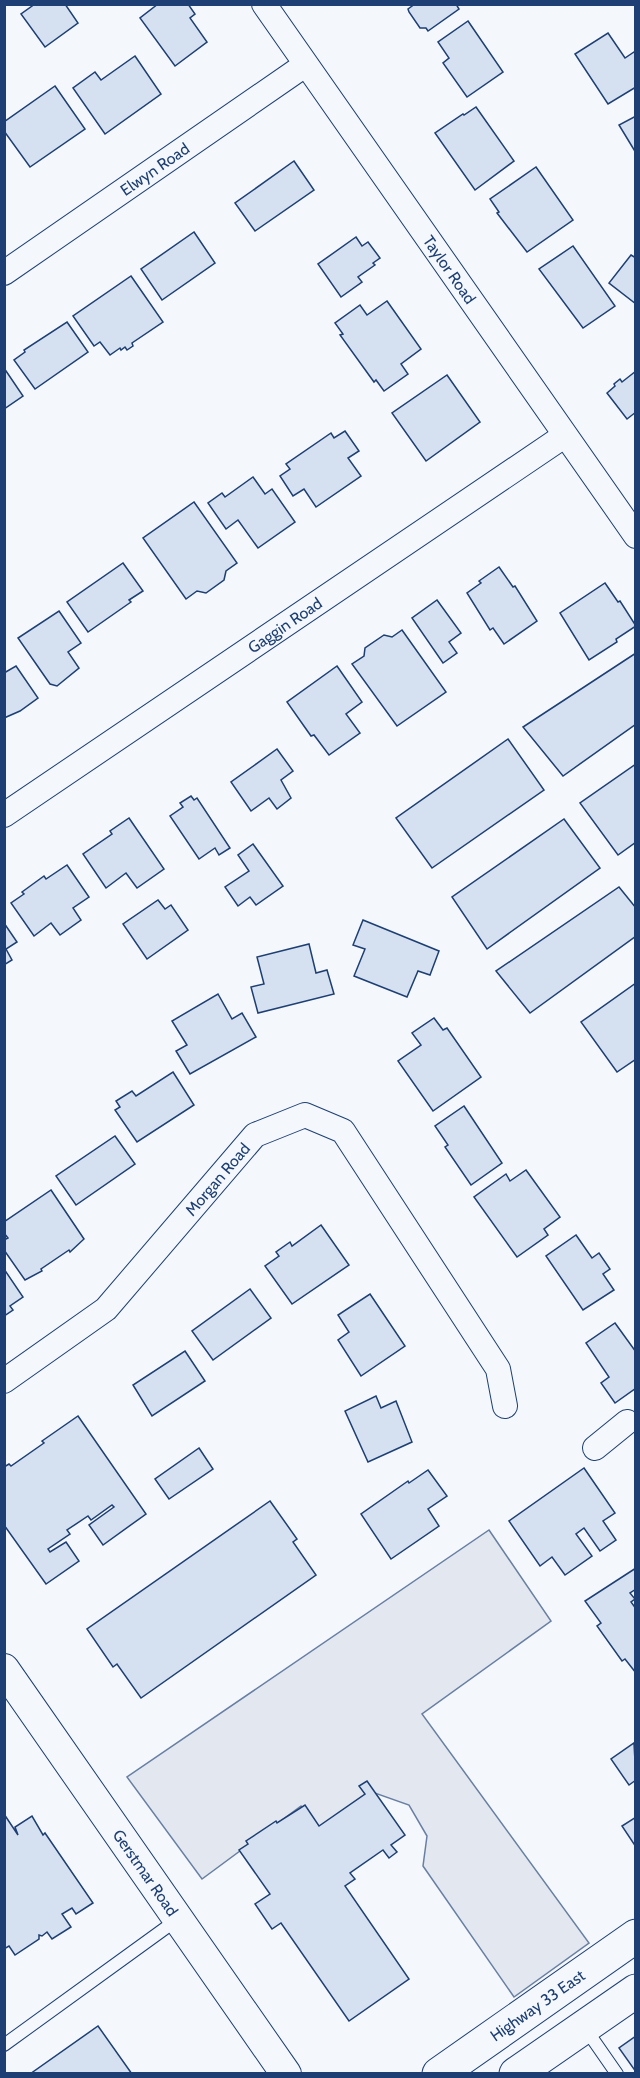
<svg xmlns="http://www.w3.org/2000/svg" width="640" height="2078" font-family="Cabin,sans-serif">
<rect width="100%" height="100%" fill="#f4f7fb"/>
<path fill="#e3e8f0" stroke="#687fa3" stroke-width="1.5" d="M489,1530L551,1621L422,1714L589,1943L514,1997L423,1866L427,1836L409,1805L375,1793L320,1832L301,1806L202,1879L127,1777Z"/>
<g fill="#d5e0f0" stroke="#1d3f73" stroke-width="1.5">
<path d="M35,4H65L78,23L45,47L21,14Z"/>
<path d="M158,4H188L195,14L190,18L207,42L175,66L140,18Z"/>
<path d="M415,4H456L459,9L428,31L426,28H420L409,12L408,9Z"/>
<path d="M468,21L503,72L467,97L443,63L449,58L438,42Z"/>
<path d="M608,33L625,58L634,52L636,55V87L608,104L575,54Z"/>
<path d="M135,56L161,94L105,134L73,88L95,72L101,80Z"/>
<path d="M55,86L85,129L30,167L4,131V122Z"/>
<path d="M476,107L514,161L475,190L435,133L463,114L464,115Z"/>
<path d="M636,116V153L619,125Z"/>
<path d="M294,161L314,190L255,231L235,203Z"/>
<path d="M536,167L573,220L527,252L497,213L499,212L490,199Z"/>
<path d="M194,232L215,263L162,300L141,269Z"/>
<path d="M356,237L362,246L368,242L380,258L373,263L375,265L358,277L362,282L341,297L318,264Z"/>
<path d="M573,246L615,306L583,328L539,269Z"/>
<path d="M631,255L636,258V304L609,283Z"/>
<path d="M131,276L163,322L132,343L133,346L127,350L125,347L121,350L120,348L110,355L100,342L94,346L73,316Z"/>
<path d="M387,301L421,349L401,364L408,374L384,391L376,380L374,382L340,335L343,334L335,323L360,305L367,315Z"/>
<path d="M67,322L88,352L35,389L14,360L25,352L24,350Z"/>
<path d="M4,368L23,396L4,409Z"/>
<path d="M636,371V412L627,419L607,393L615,386L614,384L620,379L622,382Z"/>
<path d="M447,375L480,422L426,461L392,413Z"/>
<path d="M345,431L359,451L348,458L361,476L316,507L304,489L293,496L280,476L290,469L286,464L331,433L334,438Z"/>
<path d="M253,477L265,494L272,489L295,522L258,548L238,520L226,529L208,503L222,493L225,497Z"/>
<path d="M194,502L237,563L226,571L224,580L206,593L197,591L186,599L143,538Z"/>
<path d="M123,563L143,591L129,600L131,602L88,632L67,602Z"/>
<path d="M499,567L513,587L515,586L537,621L504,644L493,628L490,630L467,593L481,583L479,581Z"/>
<path d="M605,583L618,602L620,601L636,626L616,639L617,642L589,660L560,613Z"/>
<path d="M437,600L461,633L449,642L457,653L443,663L412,618Z"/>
<path d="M59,611L81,643L68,652L79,668L57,686L50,684L18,638Z"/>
<path d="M402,630L446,692L397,726L352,664L364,656L365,648L384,635L392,637Z"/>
<path d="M636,653V724L563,776L523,727Z"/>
<path d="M16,666L38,698L20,711L4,718V673Z"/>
<path d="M337,666L362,702L346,714L360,733L329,755L314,735L311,736L287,702Z"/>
<path d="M508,739L544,790L432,868L396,818Z"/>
<path d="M277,749L293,771L281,780L291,798L277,809L269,798L251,811L231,782Z"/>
<path d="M636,764V842L618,855L580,803Z"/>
<path d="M191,796L194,800L197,798L230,848L219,855L215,848L199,859L170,816L183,807L180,803Z"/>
<path d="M129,818L164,869L137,888L126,873L106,888L83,854L112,834L110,831Z"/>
<path d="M564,819L600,868L487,949L452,897Z"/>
<path d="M253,844L283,886L256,905L250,897L238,906L225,887L249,871L238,855Z"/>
<path d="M67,865L89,897L73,908L81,920L60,935L51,923L34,936L11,903L24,894L22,892L44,876L46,879Z"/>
<path d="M619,887L636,908V936L530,1013L496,971Z"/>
<path d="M158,900L165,909L171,905L188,930L147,959L123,924Z"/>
<path d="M363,920L439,951L430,975L418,971L407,997L354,976L365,949L353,945Z"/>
<path d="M4,923L17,942L6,949L12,960L4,965Z"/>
<path d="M309,944L316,973L327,970L334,994L258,1013L251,987L264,984L257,957Z"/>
<path d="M636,983V1059L617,1072L581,1022Z"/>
<path d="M218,994L232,1019L242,1013L256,1037L190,1074L176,1051L187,1045L172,1021Z"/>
<path d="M434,1018L443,1030L447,1028L481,1077L433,1111L398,1061L421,1045L412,1033Z"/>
<path d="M173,1072L194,1105L137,1142L115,1110L120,1107L116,1101L132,1091L136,1096Z"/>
<path d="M464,1106L502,1163L471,1185L445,1147L448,1145L435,1126Z"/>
<path d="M115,1136L135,1164L76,1205L56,1176Z"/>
<path d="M526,1170L560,1217L544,1229L548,1235L517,1257L474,1197L506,1174L510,1181Z"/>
<path d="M51,1190L84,1239L70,1252L69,1250L41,1269L42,1271L25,1280L4,1250V1240L8,1238L4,1233V1222Z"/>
<path d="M321,1225L349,1265L292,1304L265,1266L279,1256L276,1252L290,1242L292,1246Z"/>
<path d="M576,1235L592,1258L599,1253L610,1269L603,1274L614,1290L583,1310L546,1256Z"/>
<path d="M4,1269L23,1297L10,1306L13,1310L4,1316Z"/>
<path d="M250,1289L271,1318L213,1360L192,1331Z"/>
<path d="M370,1294L405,1346L361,1376L338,1340L349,1332L338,1315Z"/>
<path d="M615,1323L636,1352V1388L615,1403L601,1383L609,1377L586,1343Z"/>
<path d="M185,1351L205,1381L152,1416L133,1385Z"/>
<path d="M376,1396L381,1408L396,1401L412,1442L368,1462L345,1411Z"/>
<path d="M78,1416L146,1514L103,1545L89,1525L114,1507L112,1505L91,1520L88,1516L67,1530L70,1534L48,1549L50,1552L66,1542L79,1561L46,1584L4,1525V1467L9,1464L11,1466L44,1443L42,1441Z"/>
<path d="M199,1448L213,1469L169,1499L155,1479Z"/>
<path d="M584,1468L615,1513L603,1521L616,1540L600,1551L584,1528L576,1534L592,1556L565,1575L552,1557L540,1566L509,1521Z"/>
<path d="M428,1470L447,1496L428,1509L439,1526L391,1559L361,1514L408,1481L409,1483Z"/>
<path d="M270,1501L297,1539L293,1542L316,1575L141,1698L117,1664L113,1667L87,1629Z"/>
<path d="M636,1568V1589L630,1593L635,1599L631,1602L634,1606L636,1604V1673L625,1659L622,1661L597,1626L601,1623L585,1601Z"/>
<path d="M634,1743L636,1780L629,1785L611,1759Z"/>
<path d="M367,1781L405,1835L391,1845L397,1852L389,1858L383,1850L350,1873L355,1879L345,1886L409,1979L349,2021L281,1923L272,1929L255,1904L270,1894L239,1850L248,1844L246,1841L276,1821L277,1823L305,1805L319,1826L365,1794L359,1786Z"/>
<path d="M4,1814L18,1835L15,1827L32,1816L43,1835L45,1833L93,1903L76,1914L72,1908L62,1914L71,1927L52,1939L47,1932L42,1936L39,1935V1939L15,1955L9,1946L4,1949Z"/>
<path d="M636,1817V1847L622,1826Z"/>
<path d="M98,2026L132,2074H30Z"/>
<path d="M636,2036V2072L619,2048Z"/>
</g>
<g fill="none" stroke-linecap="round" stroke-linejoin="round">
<g stroke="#1d3f73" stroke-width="14">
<g id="service">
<path d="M585,2028L617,2074"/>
<path d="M4,2045L178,1919"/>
</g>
</g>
<g stroke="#1d3f73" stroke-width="26">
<g id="minor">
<path id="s1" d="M264,4L636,536"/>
<path id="s2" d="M4,273L305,65"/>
<path id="s3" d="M4,815L564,436"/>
<path id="s4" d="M4,1381L106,1309L255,1135L305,1115L343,1131L498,1369L505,1406"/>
<path d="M595,1448L627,1422"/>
</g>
</g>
<g stroke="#1d3f73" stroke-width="32">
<g id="tertiary">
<path id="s5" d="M4,1669L286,2074"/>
</g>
</g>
<g stroke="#1d3f73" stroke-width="35">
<g id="primary">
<path id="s6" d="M439,2074L636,1936"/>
<path d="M516,2074L636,1991"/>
</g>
</g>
<use href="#service" stroke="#f4f7fb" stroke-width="12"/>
<use href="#minor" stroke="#f4f7fb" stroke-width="24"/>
<use href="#tertiary" stroke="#f4f7fb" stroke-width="30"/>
<use href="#primary" stroke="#f4f7fb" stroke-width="33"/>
</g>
<g text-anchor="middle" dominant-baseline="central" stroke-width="4.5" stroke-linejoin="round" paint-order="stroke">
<g font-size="16" fill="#1d3f73" stroke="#f4f7fb">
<text stroke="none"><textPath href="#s2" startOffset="183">Elwyn Road</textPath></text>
<text stroke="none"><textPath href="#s1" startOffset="324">Taylor Road</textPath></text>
<text stroke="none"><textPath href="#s3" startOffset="339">Gaggin Road</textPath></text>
<text stroke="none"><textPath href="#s4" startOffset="296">Morgan Road</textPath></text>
<text stroke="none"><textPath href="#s5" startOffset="248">Gerstmar Road</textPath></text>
<text stroke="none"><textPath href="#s6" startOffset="120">Highway 33 East</textPath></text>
</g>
</g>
<rect width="640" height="2078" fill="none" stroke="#1d3f73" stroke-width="12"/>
</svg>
